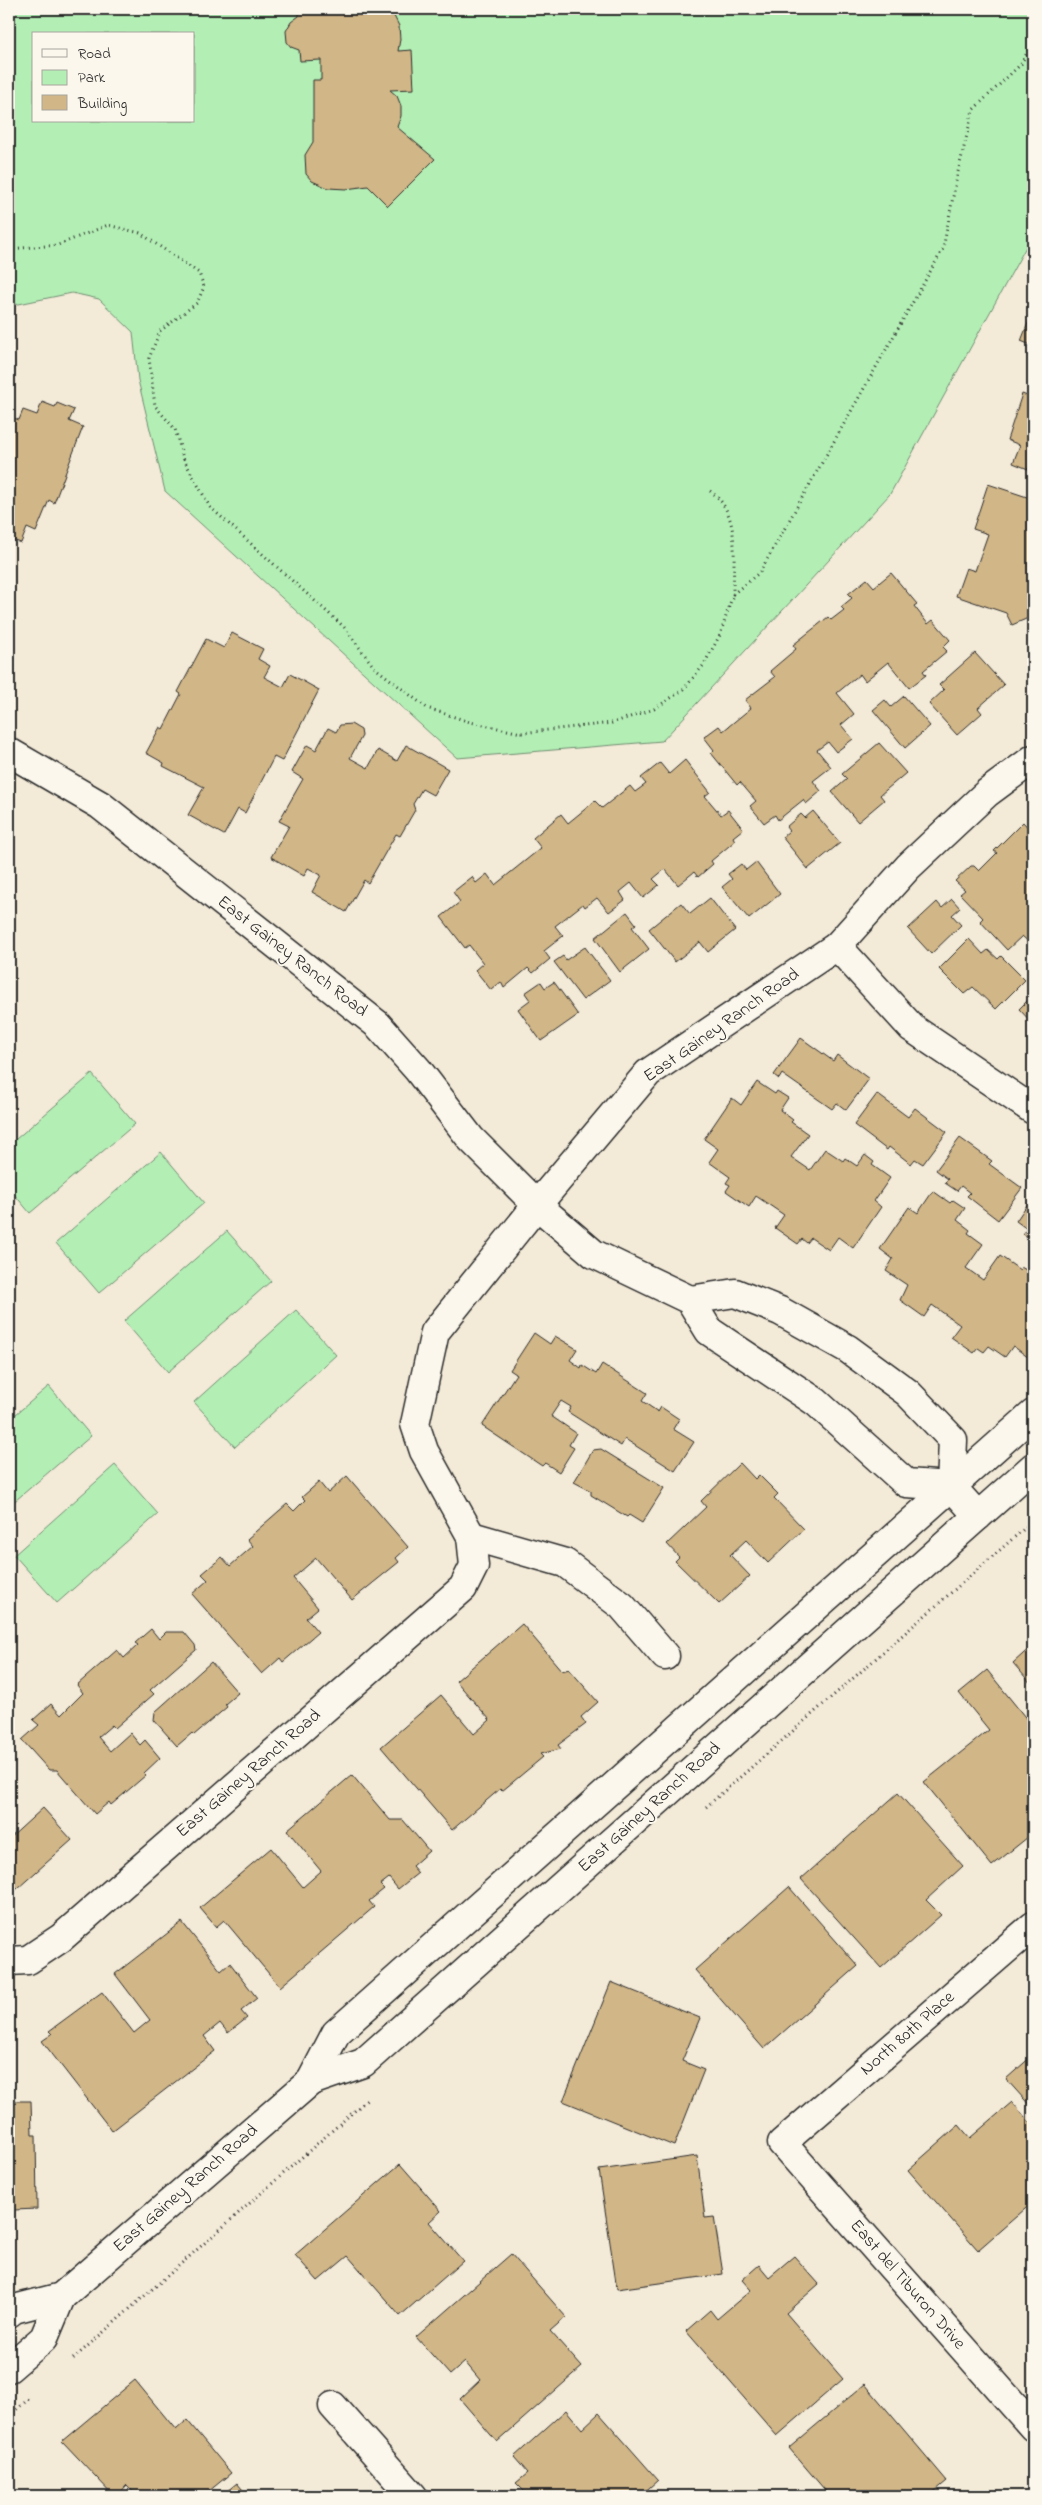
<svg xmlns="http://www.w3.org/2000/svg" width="1042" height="2505" font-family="'Indie Flower',sans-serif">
<rect width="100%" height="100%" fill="#f3ead8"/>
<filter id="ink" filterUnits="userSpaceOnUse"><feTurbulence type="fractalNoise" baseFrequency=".02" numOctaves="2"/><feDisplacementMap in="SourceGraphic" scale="10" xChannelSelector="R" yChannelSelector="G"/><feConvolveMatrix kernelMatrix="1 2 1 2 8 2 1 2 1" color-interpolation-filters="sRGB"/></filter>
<g filter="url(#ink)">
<g fill="#b3efb5" stroke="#6f8d70" fill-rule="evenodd">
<path d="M9,9H1033V234L890,494L662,741L457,758L165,491L138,380L133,332L99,299L72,293L9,306ZM34,34H194V121H34Z"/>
<path d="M92,1074L135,1124L30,1213L9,1188V1145Z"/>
<path d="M161,1152L204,1203L99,1293L56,1243Z"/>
<path d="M227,1231L271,1281L168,1372L124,1321Z"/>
<path d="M296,1310L336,1355L235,1447L194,1402Z"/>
<path d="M49,1386L91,1436L9,1506V1420Z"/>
<path d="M115,1465L158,1514L57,1603L14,1555Z"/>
</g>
<g fill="#d1b687" stroke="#2b2b2b">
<path d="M299,9H397L384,10L394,16L399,26L400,39L398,51L412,50L414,89L390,90L397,96L401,106V116L397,127L435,159L388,206L368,186L346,189L328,188L312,181L306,174L305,155L313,142V80H321V60L300,61L299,50L291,47L287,42L286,31L291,22L299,16Z"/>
<path d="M1032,313L1033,314V346L1021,341Z"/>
<path d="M1022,394L1033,398V471L1013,463L1020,445L1007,440Z"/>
<path d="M42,402L55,407L57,403L74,410L69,421L83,427L54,503L49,500L36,532L27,528L21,543L12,540L9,549V416L19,420L23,410L37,415Z"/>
<path d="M988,484L1033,499V616L1012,625L1006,613L956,596L966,568L975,571L988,534L973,529Z"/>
<path d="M891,573L917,604L914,606L928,624L933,620L950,640L943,647L947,651L923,671L926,675L909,688L888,662L865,681L860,674L837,693L854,714L841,725L853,739L836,752L828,742L817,750L831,767L813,781L821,791L806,804L803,800L778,820L775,815L764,823L750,806L756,801L740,782L737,785L711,753L714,750L704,737L719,726L723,731L751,708L745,700L775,677L770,671L796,649L793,645L828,617L831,620L844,610L841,607L852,598L848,594L867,579L874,587Z"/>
<path d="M232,633L263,649L258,659L270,666L264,677L283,687L290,674L319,690L282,761L274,757L245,813L238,809L224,835L188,815L204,787L163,766L164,763L146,753L160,727L163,729L181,694L178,692L206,639L224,648Z"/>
<path d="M975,653L1004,685L978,708L982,713L957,735L929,704L944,690L939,685Z"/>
<path d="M904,696L930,726L905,748L873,710L885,700L891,707Z"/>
<path d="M351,724L361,730L362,736L350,758L368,768L378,750L397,761L406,745L448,769L433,795L422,789L413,804L415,810L400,836L396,834L368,883L364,880L346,912L312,892L321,875L308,868L304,876L271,857L289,826L279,821L303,779L292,772L307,745L316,750L328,728L336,732L340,725Z"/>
<path d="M879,743L906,773L880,795L884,800L858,822L832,792L847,779L842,774Z"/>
<path d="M685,760L710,792L705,796L721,815L728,810L743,829L733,837L735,841L711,861L713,864L698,877L694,872L678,885L665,869L653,879L659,885L643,898L631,883L620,892L625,900L609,912L597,898L585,907L583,904L555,926L563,936L544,951L550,959L533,973L528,968L504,988L501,982L491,990L475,970L483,963L469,945L465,948L441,917L460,902L453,892L472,877L476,883L487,874L495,885L541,848L533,838L561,814L568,823L595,801L602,808L630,786L635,792L646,784L641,778L660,763L669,774Z"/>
<path d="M813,811L840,843L808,869L782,837L789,831L786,827L801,814L805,818Z"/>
<path d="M1023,822L1033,833V946L1022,936L1007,950L980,921L983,918L960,894L965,890L955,881L971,866H974L979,871L997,853L994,851Z"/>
<path d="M756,862L780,894L749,919L722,887L732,879L728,874L741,864L746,870Z"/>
<path d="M710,898L735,930L708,952L700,942L675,962L649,929L681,903L690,914Z"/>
<path d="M952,899L960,908L952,915L961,925L931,954L908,929L937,902L942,908Z"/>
<path d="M627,912L636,924L632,927L649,949L620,972L595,938Z"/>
<path d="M969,939L983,954L988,950L998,959L1001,956L1025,980L996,1009L973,987L964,994L939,969Z"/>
<path d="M585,947L610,980L583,1000L554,962L563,956L566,960Z"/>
<path d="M541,982L545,988L554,982L578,1015L541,1041L518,1009L530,1000L525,993Z"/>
<path d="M1033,995V1024L1019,1009Z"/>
<path d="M801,1038L833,1061L837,1055L869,1079L846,1110L837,1103L832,1109L782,1074L779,1079L774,1075Z"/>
<path d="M757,1082L775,1094L777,1091L788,1098L780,1110L793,1120L791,1122L808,1134L791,1157L810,1170L825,1149L843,1161L845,1158L857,1166L865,1155L874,1162L872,1165L890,1178L874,1201L881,1207L853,1248L838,1237L829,1250L811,1238L807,1243L802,1239L798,1244L775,1228L784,1215L756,1196L749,1207L726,1191L730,1185L726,1183L730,1177L709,1162L718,1149L704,1139L732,1098L741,1105Z"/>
<path d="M877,1094L908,1117L915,1108L947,1132L923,1164L915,1159L911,1164L889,1147L887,1150L854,1125Z"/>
<path d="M960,1138L992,1161L989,1164L1022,1188L998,1220L967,1196L970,1193L961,1186L957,1191L945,1183L948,1179L936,1170Z"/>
<path d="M933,1191L950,1203L953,1200L965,1208L957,1220L970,1230L968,1233L983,1244L966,1268L983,1280L1000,1256L1020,1270L1021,1267L1033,1274V1352L1029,1358L1013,1346L1005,1357L989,1346L984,1352L978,1348L974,1353L951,1337L960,1325L932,1305L924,1317L900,1300L907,1285L886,1271L893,1259L880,1249L909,1207L918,1213Z"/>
<path d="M1033,1196V1242L1023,1234L1027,1229L1016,1221Z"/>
<path d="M534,1333L550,1344L555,1336L577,1349L570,1360L581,1368L582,1365L596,1374L602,1364L647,1393L642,1401L658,1412L661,1407L679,1419L673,1429L694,1442L675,1471L625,1439L621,1446L568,1412L571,1407L561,1401L551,1416L576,1433L569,1445L574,1448L559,1472L545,1463L542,1466L482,1426L516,1374L510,1370Z"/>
<path d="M601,1449L664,1488L642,1523L629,1515L627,1517L591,1495V1491L574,1482L593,1450Z"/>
<path d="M740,1463L755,1479L759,1475L778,1494L774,1498L804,1529L768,1563L746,1540L730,1555L750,1576L719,1604L675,1561L679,1557L667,1544L706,1507L701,1501Z"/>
<path d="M347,1476L408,1547L396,1558L399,1562L352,1600L316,1558L293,1578L318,1608L306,1618L318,1632L283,1662L280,1658L262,1674L192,1594L208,1580L202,1574L222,1557L230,1566L253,1546L247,1539L287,1504L294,1511L305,1500L302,1497L319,1482L328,1493Z"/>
<path d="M522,1624L562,1671L569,1669L598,1702L581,1717L586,1724L558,1745L561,1749L540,1754L543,1757L502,1791L500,1789L452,1830L381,1747L441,1695L474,1734L490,1720L456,1681Z"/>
<path d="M151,1629L159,1639L166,1632H184L195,1645L196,1650L150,1690L154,1694L115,1728L112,1725L98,1737L110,1751L130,1733L140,1745L145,1740L160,1758L144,1773L146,1775L111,1805L109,1802L95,1814L57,1770H49L22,1740L39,1725L33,1720L51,1704L61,1715L83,1693L77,1685L117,1650L124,1658L138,1645L135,1643Z"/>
<path d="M1033,1645V1686L1013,1663Z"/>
<path d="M211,1662L238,1693L225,1704L227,1707L194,1735L192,1733L177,1746L154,1720L155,1712Z"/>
<path d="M987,1670L1033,1727V1833L992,1866L924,1782L989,1730L959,1693Z"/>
<path d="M352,1775L390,1820H403L429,1851L412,1866L418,1873L398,1889L389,1878L380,1885L384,1889L369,1901L374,1907L280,1987L224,1920L216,1927L200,1908L271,1848L303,1887L321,1871L287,1830Z"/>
<path d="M898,1793L963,1866L926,1900L941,1915L881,1968L801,1879Z"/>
<path d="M43,1808L72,1840L9,1896V1839Z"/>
<path d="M789,1887L858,1966L764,2049L695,1970Z"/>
<path d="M182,1922L221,1971L230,1963L257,1998L241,2011L247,2018L228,2033L220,2023L204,2036L215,2051L112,2131L42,2041L52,2034L49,2031L102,1992L134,2033L150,2020L115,1974Z"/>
<path d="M611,1982L700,2018L682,2061L704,2070L674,2146L563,2101Z"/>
<path d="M1033,2055V2109L1006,2079Z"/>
<path d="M9,2101H31L32,2135H36L37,2209L14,2210V2217H9Z"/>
<path d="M1012,2102L1033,2126V2202L978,2250L908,2170L959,2125L970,2138Z"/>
<path d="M697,2156L705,2218L714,2217L723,2274L617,2289L599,2170Z"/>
<path d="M400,2164L441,2211L429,2222L463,2261L400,2316L348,2256L318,2281L295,2255Z"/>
<path d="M511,2254L566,2317L550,2331L582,2367L497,2442L460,2399L480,2380L465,2362L450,2375L416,2337Z"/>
<path d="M794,2256L819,2284L786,2313L843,2379L777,2436L686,2331L710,2310L717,2319L751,2290L742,2280L759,2265L769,2277Z"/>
<path d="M135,2380L176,2430L187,2420L231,2473L203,2496H137L127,2485L117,2496H114L62,2441Z"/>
<path d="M865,2384L947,2481L929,2496H830L789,2448Z"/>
<path d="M566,2410L582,2429L599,2413L658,2480L640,2496H529L516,2483L528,2473L514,2457Z"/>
<path d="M237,2483L248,2496H221Z"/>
</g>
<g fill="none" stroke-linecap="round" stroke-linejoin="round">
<g stroke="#2b2b2b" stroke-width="31">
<g id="minor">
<path d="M9,752L100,805L378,1025L418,1070L471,1139L537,1205L594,1254L690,1300L709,1331L816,1402L906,1483L951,1486"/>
<path d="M837,946L912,1028L1033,1110"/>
<path d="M690,1300L735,1293L780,1311L848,1349L908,1393L953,1440L951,1486L978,1516"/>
<path d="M471,1536L565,1563L622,1606L665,1656"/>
<path d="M1033,1926L782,2143L1033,2427"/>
<path d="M9,1961L28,1960L61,1938L463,1588L474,1566L471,1536L424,1451L415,1424L435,1332L537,1205L648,1073L837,946L908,867L987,793L1033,759"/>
<path d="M311,2081L363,2063L1033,1467"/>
<path d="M9,2313L14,2309L61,2297L311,2081L336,2033L1033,1414"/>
<path d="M9,2368L44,2338L61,2297"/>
<path d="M333,2406L413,2496"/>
</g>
</g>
<g stroke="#2b2b2b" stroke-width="3" stroke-dasharray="1 4" stroke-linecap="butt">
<path d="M9,249L58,245L108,225L140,233L199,273L204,287L197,303L160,331L149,358L155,406L175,429L183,458L210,507L344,627L374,667L427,708L470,722L521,733L612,723L654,709L683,690L703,666L720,635L733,594"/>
<path d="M710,491C742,513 733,561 733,594L760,572L943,249L957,176L973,110L1021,64L1033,41"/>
<path d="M706,1807L1033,1521"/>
<path d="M73,2359L368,2099"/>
<path d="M9,2416L31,2397"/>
</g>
<use href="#minor" stroke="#fbf7ec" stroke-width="28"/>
</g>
</g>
<g text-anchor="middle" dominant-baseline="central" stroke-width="4" stroke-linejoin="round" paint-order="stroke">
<g font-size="18" fill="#2b2b2b" stroke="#fbf7ec">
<text transform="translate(292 957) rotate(38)">East Gainey Ranch Road</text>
<text transform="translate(722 1026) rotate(-35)">East Gainey Ranch Road</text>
<text transform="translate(249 1774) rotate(-41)">East Gainey Ranch Road</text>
<text transform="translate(650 1808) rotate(-42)">East Gainey Ranch Road</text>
<text transform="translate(908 2034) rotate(-41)">North 80th Place</text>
<text transform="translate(186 2189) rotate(-41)">East Gainey Ranch Road</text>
<text transform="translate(907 2285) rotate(49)">East del Tiburon Drive</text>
</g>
</g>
<rect width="1042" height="2505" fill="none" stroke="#fbf7ec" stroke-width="30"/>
<rect x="15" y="15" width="1012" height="2475" fill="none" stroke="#2b2b2b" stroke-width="2" filter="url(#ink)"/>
<rect x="32" y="32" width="162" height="90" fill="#fbf7ec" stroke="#a8a59f"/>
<rect x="42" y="49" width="25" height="8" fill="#fbf7ec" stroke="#a8a59f"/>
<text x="78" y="58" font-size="15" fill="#2b2b2b">Road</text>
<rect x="42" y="70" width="25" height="15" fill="#b3efb5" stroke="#a8a59f"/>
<text x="78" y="82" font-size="15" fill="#2b2b2b">Park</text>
<rect x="42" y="95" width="25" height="15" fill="#d1b687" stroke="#a8a59f"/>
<text x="78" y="108" font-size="15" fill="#2b2b2b">Building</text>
</svg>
